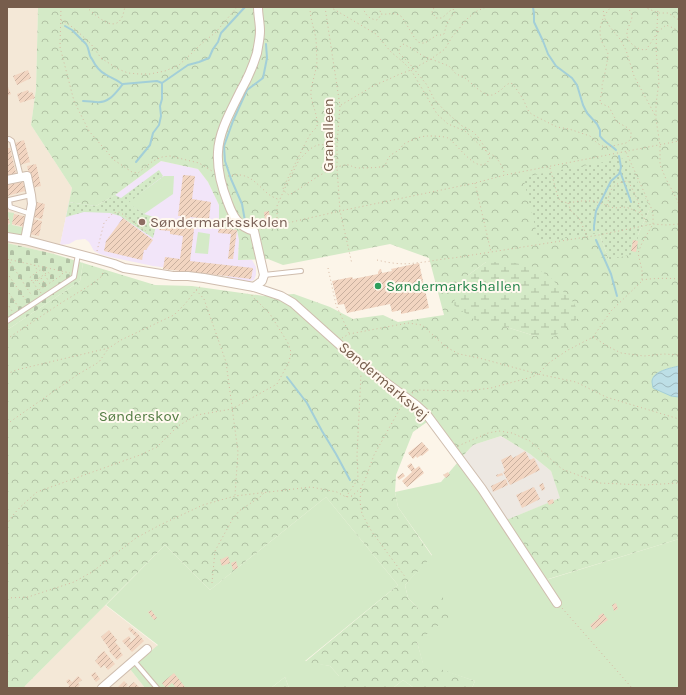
<svg xmlns="http://www.w3.org/2000/svg" width="686" height="695" font-family="Karla,sans-serif">
<defs>
<pattern id="forest-crowns" width="20" height="18" patternUnits="userSpaceOnUse"><rect width="20" height="18" fill="#d4eac7"/><path d="M2 6a3 3 0 1 1 6 0M12 15a3 3 0 1 1 6 0" fill="none" stroke="#b1c1a4"/></pattern>
<pattern id="wetland-marsh" width="20" height="14" patternUnits="userSpaceOnUse"><rect width="20" height="14" fill="#d4eac7"/><path d="M1 5h8M5 5V1M11 12h8M15 12V8" fill="none" stroke="#b1c1a4"/></pattern>
<pattern id="cemetery-stones" width="16" height="16" patternUnits="userSpaceOnUse"><rect width="16" height="16" fill="#d4eac7"/><path d="M2 7V4a2 2 0 0 1 4 0v3zM10 15v-3a2 2 0 0 1 4 0v3z" fill="#b1c1a4"/></pattern>
<pattern id="park-dots" width="8" height="8" patternUnits="userSpaceOnUse"><rect width="8" height="8" fill="#d4eac7"/><path d="M2 2h.1M6 6h.1" fill="none" stroke="#b1c1a4" stroke-width="1.8" stroke-linecap="round"/></pattern>
<pattern id="water-waves" width="16" height="10" patternUnits="userSpaceOnUse"><rect width="16" height="10" fill="#bddfe6"/><path d="M0 5q4-4 8 0t8 0" fill="none" stroke="#9eb8bd"/></pattern>
<pattern id="building-hatch" width="6" height="6" patternUnits="userSpaceOnUse"><rect width="6" height="6" fill="#f2d5c1"/><path d="M-1 1l2-2M0 6l6-6M5 7l2-2" fill="none" stroke="#c9b09f"/></pattern>
</defs>
<rect width="100%" height="100%" fill="#fcf5e9"/>
<g fill="#f4e8d7">
<path d="M7,7H38L36,89L31,125L72,188L60,245L54,254L7,243Z"/>
<path d="M105,605L158,646L130,669L145,688H23Z"/>
</g>
<path fill="#ede8e2" d="M501,436L530,454L551,471L561,498L506,520L463,456L473,445Z"/>
<path fill="#f2e5f9" d="M161,161L198,169L208,182L219,205V228L237,230L239,240L238,260H252L256,267V275L254,280L248,282L230,278L226,276L153,266L110,257L100,254L94,251L89,242L85,239L76,240L69,244L60,245L69,202L97,206L115,195Z"/>
<g fill="#d4eac7">
<path d="M164,176H174L173,194L144,214L127,203Z"/>
<path d="M7,212L14,213L12,225L26,228L24,237L7,233V225L10,224Z"/>
<path d="M198,232L210,234L208,254L195,253Z"/>
<path d="M463,456L546,580L679,539V688H472L475,681L423,664L417,642L419,609L408,598L405,585L432,555L398,507L395,492L441,482Z"/>
<path d="M326,497L398,585L305,661L330,666L339,676V688H289L285,677L271,688H145L130,669L158,645L106,605L165,545L210,590Z"/>
<path d="M403,680L414,688H393Z"/>
</g>
<g fill="url(#forest-crowns)" fill-rule="evenodd">
<path d="M38,7H679V366L666,369L655,375L671,396L679,397V539L545,580L506,520L560,498L551,471L530,454L501,436L473,445L463,456L434,417L413,432L396,475L395,492L398,507L432,556L405,585L408,598L419,609L441,595L454,613L417,642L423,663L475,681L472,688H414L403,680L393,688H339V676L330,666L305,662L398,585L326,497L210,590L165,545L23,688H7V330L80,281L83,263L155,285L192,286L264,296L294,294L330,307L353,319L383,315L398,322L444,315L429,258L390,244L283,265L268,259L238,260L239,240L237,230L219,228V205L208,182L198,169L161,161L115,195L96,206L69,202L72,188L31,125L36,89ZM650,208L638,235L609,260L599,233ZM486,262L535,336L506,327L467,276Z"/>
<path d="M285,677L289,688H271Z"/>
</g>
<path fill="url(#wetland-marsh)" d="M486,262H510L535,267L552,279L574,303L580,317L553,337L535,336L506,327L475,320L454,305L456,289L467,276Z"/>
<path fill="url(#cemetery-stones)" d="M7,243L54,254L83,263L80,281L7,330Z"/>
<g fill="url(#park-dots)">
<path d="M626,158L650,208L638,235L637,253L609,260L599,233L539,242L523,177Z"/>
<path d="M159,170L163,176L162,177L128,203L144,214L160,219V222H157L153,238L120,216L110,213L84,212L66,217L69,202L96,206L115,195L121,198Z"/>
</g>
<path fill="url(#water-waves)" stroke="#a3cfd8" d="M679,366V397L671,396L653,388C653,386 652,384 652,382C652,371 671,368 679,366Z"/>
<g fill="none" stroke-linecap="round" stroke-linejoin="round">
<g stroke="#a3cfd8" stroke-width="2">
<path d="M533,7L534,14V22L543,41L548,54L556,66L572,78L577,85L583,105L587,113L597,124L600,130V136C604,142 611,145 616,150"/>
<path d="M65,26L72,30L86,44C90,49 88,55 92,59C95,65 99,71 105,74C111,78 117,80 122,84"/>
<path d="M83,101C90,101 91,102 96,102C109,104 116,92 123,84L157,81L162,83L188,65L199,62L209,58L213,49L218,42L221,33L245,7"/>
<path d="M136,162L150,145L153,133L159,125L161,116L160,106L162,99V83"/>
<path d="M620,171L631,202"/>
<path d="M245,221L242,204L231,179L225,161L224,146L233,121L247,90L263,78L267,58L266,44"/>
<path d="M594,230V226L596,211L611,181L619,174L620,171L621,167L619,156"/>
<path d="M596,240L611,274L617,296"/>
<path d="M287,377L307,403L322,431L336,454L350,480"/>
</g>
</g>
<g fill="url(#building-hatch)">
<path d="M28,70L31,78L17,85L13,76Z"/>
<path d="M7,85L11,94L7,96Z"/>
<path d="M28,90L29,93L32,92L35,98L20,103L17,94Z"/>
<path d="M24,140L30,162L20,165L15,143Z"/>
<path d="M7,148H10L17,177L8,179L7,176Z"/>
<path d="M36,164L41,186L32,188L27,166Z"/>
<path d="M183,175L195,176L192,199L211,202L209,219L190,217L189,222H195L190,261L253,268L251,279L226,276L189,272L163,269L165,257L180,259L183,236L170,234V231L159,230L160,227L157,226V221L160,222V219L185,221V216H178Z"/>
<path d="M23,182L25,191L7,196V185Z"/>
<path d="M36,202L45,204L42,219L33,217Z"/>
<path d="M269,211L270,220L265,221L264,212Z"/>
<path d="M7,214L10,223L7,224Z"/>
<path d="M14,214L28,217L26,227L12,224Z"/>
<path d="M123,218L153,240L146,250H144L142,260L104,251L106,241Z"/>
<path d="M32,219L42,221L39,236L29,234Z"/>
<path d="M219,228L237,230L233,259H228L231,234L218,233Z"/>
<path d="M633,240L638,241L636,252L631,251Z"/>
<path d="M419,263L429,308L401,314V310L392,312L390,304L347,313L344,304L338,305L332,281L352,277L353,279L378,274V272L380,269H381L382,273L392,271L391,269Z"/>
<path d="M422,442L429,450L422,456L421,455L417,458L416,456L413,459L408,453Z"/>
<path d="M525,451L530,460L534,458L540,470L510,485L503,472L505,471L501,460L511,455L513,458Z"/>
<path d="M411,463L415,469L419,466L424,473L407,487L402,481L412,472L407,466Z"/>
<path d="M448,472L450,475L446,478L443,475Z"/>
<path d="M403,473L405,476L399,480L397,477Z"/>
<path d="M502,473L503,475L497,477L496,475Z"/>
<path d="M506,479L508,485L493,492L491,486Z"/>
<path d="M543,483L545,489L542,491L539,485Z"/>
<path d="M534,487L540,499L522,508L516,495Z"/>
<path d="M553,499L554,503L549,505L547,501Z"/>
<path d="M228,556L230,563L222,566L220,560Z"/>
<path d="M236,561L238,568L233,570L231,563Z"/>
<path d="M616,603L618,609L614,611L612,605Z"/>
<path d="M151,610L157,618L154,620L148,612Z"/>
<path d="M603,613L608,620L593,630L590,625L599,618L598,616Z"/>
<path d="M130,627L138,634L144,641L132,652L122,641L129,636L131,639L129,641L131,642L136,637L128,629Z"/>
<path d="M109,630L117,640L115,642L121,649L119,650L123,655L117,660L109,651L110,650L101,637Z"/>
<path d="M104,651L115,664L108,670L104,665L101,668L95,661L98,658L97,657Z"/>
<path d="M95,672L100,679L96,682L91,675Z"/>
<path d="M174,673L185,687L184,688H173L175,686L172,683L166,688L162,683Z"/>
<path d="M78,676L82,680L78,683L80,685L77,688H69L68,687L69,686V685L66,681L69,679L72,682Z"/>
<path d="M124,681L128,685L125,688H117Z"/>
<path d="M134,682L140,688H129L128,687Z"/>
</g>
<g fill="none" stroke-linecap="round" stroke-linejoin="round">
<g stroke="#cfbdae" stroke-width="6">
<g id="service">
<path d="M7,139H9L12,141L21,177"/>
<path d="M31,214L10,207L9,200L31,195"/>
<path d="M264,275L301,271"/>
<path d="M7,321L74,277L78,254"/>
<path d="M134,661L157,688"/>
</g>
</g>
<g stroke="#cfbdae" stroke-width="10">
<g id="minor">
<path d="M7,180L27,176L31,195L32,204L25,240"/>
<path d="M7,237L25,240L93,258L114,264L124,268L173,276H188L204,278L254,287L281,296L293,303L361,364L416,405L427,415L482,489L557,603"/>
<path d="M254,287L262,281L264,275L254,231C239,227 233,217 228,203C222,188 217,168 218,152C219,131 231,111 240,92C247,80 253,66 257,53C258,46 260,38 260,31C260,23 258,15 258,7"/>
<path d="M102,688L147,649"/>
</g>
</g>
<g stroke="#d7b9a3" stroke-width="1" stroke-dasharray="1 3" stroke-linecap="butt">
<path d="M61,7L60,47L74,101L89,131L114,160L132,172L138,173L153,161L162,157L170,156L199,163L212,171"/>
<path d="M86,7C94,13 112,33 121,19C123,16 124,11 125,7"/>
<path d="M310,7C310,17 313,25 315,34C317,42 316,51 317,59C317,72 310,85 311,96C313,107 318,116 317,127L311,133L307,140L283,188L285,192L289,195C307,185 324,169 345,165C349,164 352,167 357,168C361,168 380,168 384,166C387,163 387,159 390,156C392,154 395,152 398,151C400,149 402,146 404,144C409,141 421,136 427,136C432,136 444,136 448,138C457,143 480,180 490,158L484,146L478,137L472,131L467,128L462,126L444,110L434,99L427,85L409,63L399,53C399,49 399,47 403,44L411,48L423,56L449,66L456,74L464,77L479,90L487,95H493L501,90L505,86L508,84L510,83L513,84L523,99L529,112L533,115L557,127L569,129L590,136L597,143L602,146L608,147L626,143L630,140L631,136V132L628,128L617,122L609,107L600,103C600,97 603,91 602,85C604,79 608,59 608,54C607,50 604,46 602,42C597,29 602,17 611,7"/>
<path d="M325,7L340,106L337,144V168L340,211L352,264"/>
<path d="M330,7L376,34L391,52L403,62L411,70L437,114L448,124L465,131L486,151"/>
<path d="M363,7C365,15 369,19 377,20L379,18L381,14C390,15 394,11 402,17L414,37L418,42L421,43H425L437,35H443L444,34L447,23L451,17L455,12L453,9L451,10L442,18H436L432,12L433,9L436,7"/>
<path d="M379,7L381,14"/>
<path d="M603,7L604,17L610,27L620,39L626,50L634,76L656,117"/>
<path d="M627,7C629,9 631,12 632,16C632,21 628,26 627,32C626,42 637,50 646,50L656,35"/>
<path d="M644,7L658,13H668L679,20"/>
<path d="M658,7L656,49L659,82L656,104V119L660,145V165L666,179L672,190L679,204"/>
<path d="M675,7L679,10"/>
<path d="M61,20L67,23L76,30L91,44L101,58L118,69L128,73L139,74H150L165,71L179,65L192,53L200,45L216,32L237,7"/>
<path d="M658,32L666,25L671,27L679,31"/>
<path d="M341,105L375,85L387,80L400,74L411,70L431,59L445,49L452,37L468,18L477,11L486,7"/>
<path d="M489,153C499,158 501,164 505,175"/>
<path d="M550,168L557,194L560,201L568,203L580,201H594L614,208L626,207L641,213L648,225"/>
<path d="M228,176C232,176 236,174 240,175C251,176 258,185 266,192C270,196 275,198 280,200"/>
<path d="M475,183L491,252"/>
<path d="M568,203L571,211L579,218L587,236"/>
<path d="M607,205C609,201 608,199 609,195C612,185 619,182 628,181C634,192 639,201 641,213"/>
<path d="M276,226L277,219V206L284,190L299,160L310,149L317,145L337,144"/>
<path d="M261,229L340,211L475,183L505,175L679,141"/>
<path d="M97,251L104,223L113,213L119,212L124,215L146,231"/>
<path d="M7,259L70,273"/>
<path d="M8,259L32,296"/>
<path d="M377,260C389,263 403,265 415,263C428,262 440,259 453,258L599,235L653,224L666,225L679,224"/>
<path d="M34,265L38,271"/>
<path d="M328,268L336,305L349,333"/>
<path d="M7,273L27,302"/>
<path d="M45,275L49,282"/>
<path d="M41,278L46,285"/>
<path d="M37,280L42,287"/>
<path d="M642,280C654,278 667,278 679,279"/>
<path d="M32,281L30,277L40,270L47,272"/>
<path d="M7,290L19,308"/>
<path d="M38,290L33,282L48,272L53,279"/>
<path d="M196,290L204,299L226,362L238,452L235,495"/>
<path d="M41,293L39,290L62,275L63,272"/>
<path d="M7,303L12,311"/>
<path d="M593,337L609,347L621,353L644,356L664,354L679,355"/>
<path d="M342,338L349,334L408,323L422,325L446,347L459,354L479,358L538,374L576,382L606,397L679,419"/>
<path d="M7,339L61,303L92,284L101,277L104,270"/>
<path d="M7,374L16,370L109,348L121,340L174,315L185,304L196,290L201,286"/>
<path d="M412,393L419,390L467,391L491,388L532,377L538,374L550,362L568,350L593,337L611,311L642,281V270L638,253L642,243L653,224V212L626,152"/>
<path d="M7,424L77,375L99,362L108,349"/>
<path d="M458,446L488,433L499,431L512,433L530,441L562,469L599,483L644,485L679,483"/>
<path d="M361,488L360,502L362,514L372,532L406,578"/>
<path d="M346,497L358,479L357,455L361,374"/>
<path d="M7,525C12,513 27,501 37,492L140,455L157,447L178,426L197,415L232,409L277,384L289,362L291,352L288,343L270,314L253,297L251,294"/>
<path d="M212,583L215,551L232,520L239,511L260,497L265,492"/>
<path d="M7,598L28,597L74,582L92,572L136,538L160,525L203,505L235,496L311,487L337,492L346,497L352,496L361,488L365,480L374,455L402,405"/>
<path d="M562,608L632,688"/>
</g>
<use href="#service" stroke="#fff" stroke-width="4"/>
<use href="#minor" stroke="#fff" stroke-width="8"/>
</g>
<circle fill="#8d6e63" stroke="#fff9ef" stroke-width="1.5" cx="142" cy="222" r="4"/>
<circle fill="#2e9e5b" stroke="#fff9ef" stroke-width="1.5" cx="378" cy="286" r="4"/>
<g text-anchor="middle" dominant-baseline="central" stroke-width="4" stroke-linejoin="round" paint-order="stroke">
<g font-size="15" fill="#775d4c" stroke="#fff9ef">
<text transform="translate(328 135) rotate(-90)">Granalleen</text>
<text transform="translate(384 381) rotate(40)">Søndermarksvej</text>
</g>
<g font-size="15" fill="#785e54" stroke="#fff9ef" text-anchor="start">
<text x="150" y="222">Søndermarksskolen</text>
</g>
<g font-size="15" fill="#27864d" stroke="#fff9ef" text-anchor="start">
<text x="386" y="286">Søndermarkshallen</text>
</g>
<g font-size="15" fill="#547d44" stroke="#fff9ef">
<text x="139" y="416">Sønderskov</text>
</g>
</g>
<rect width="686" height="695" fill="none" stroke="#775d4c" stroke-width="16"/>
</svg>
